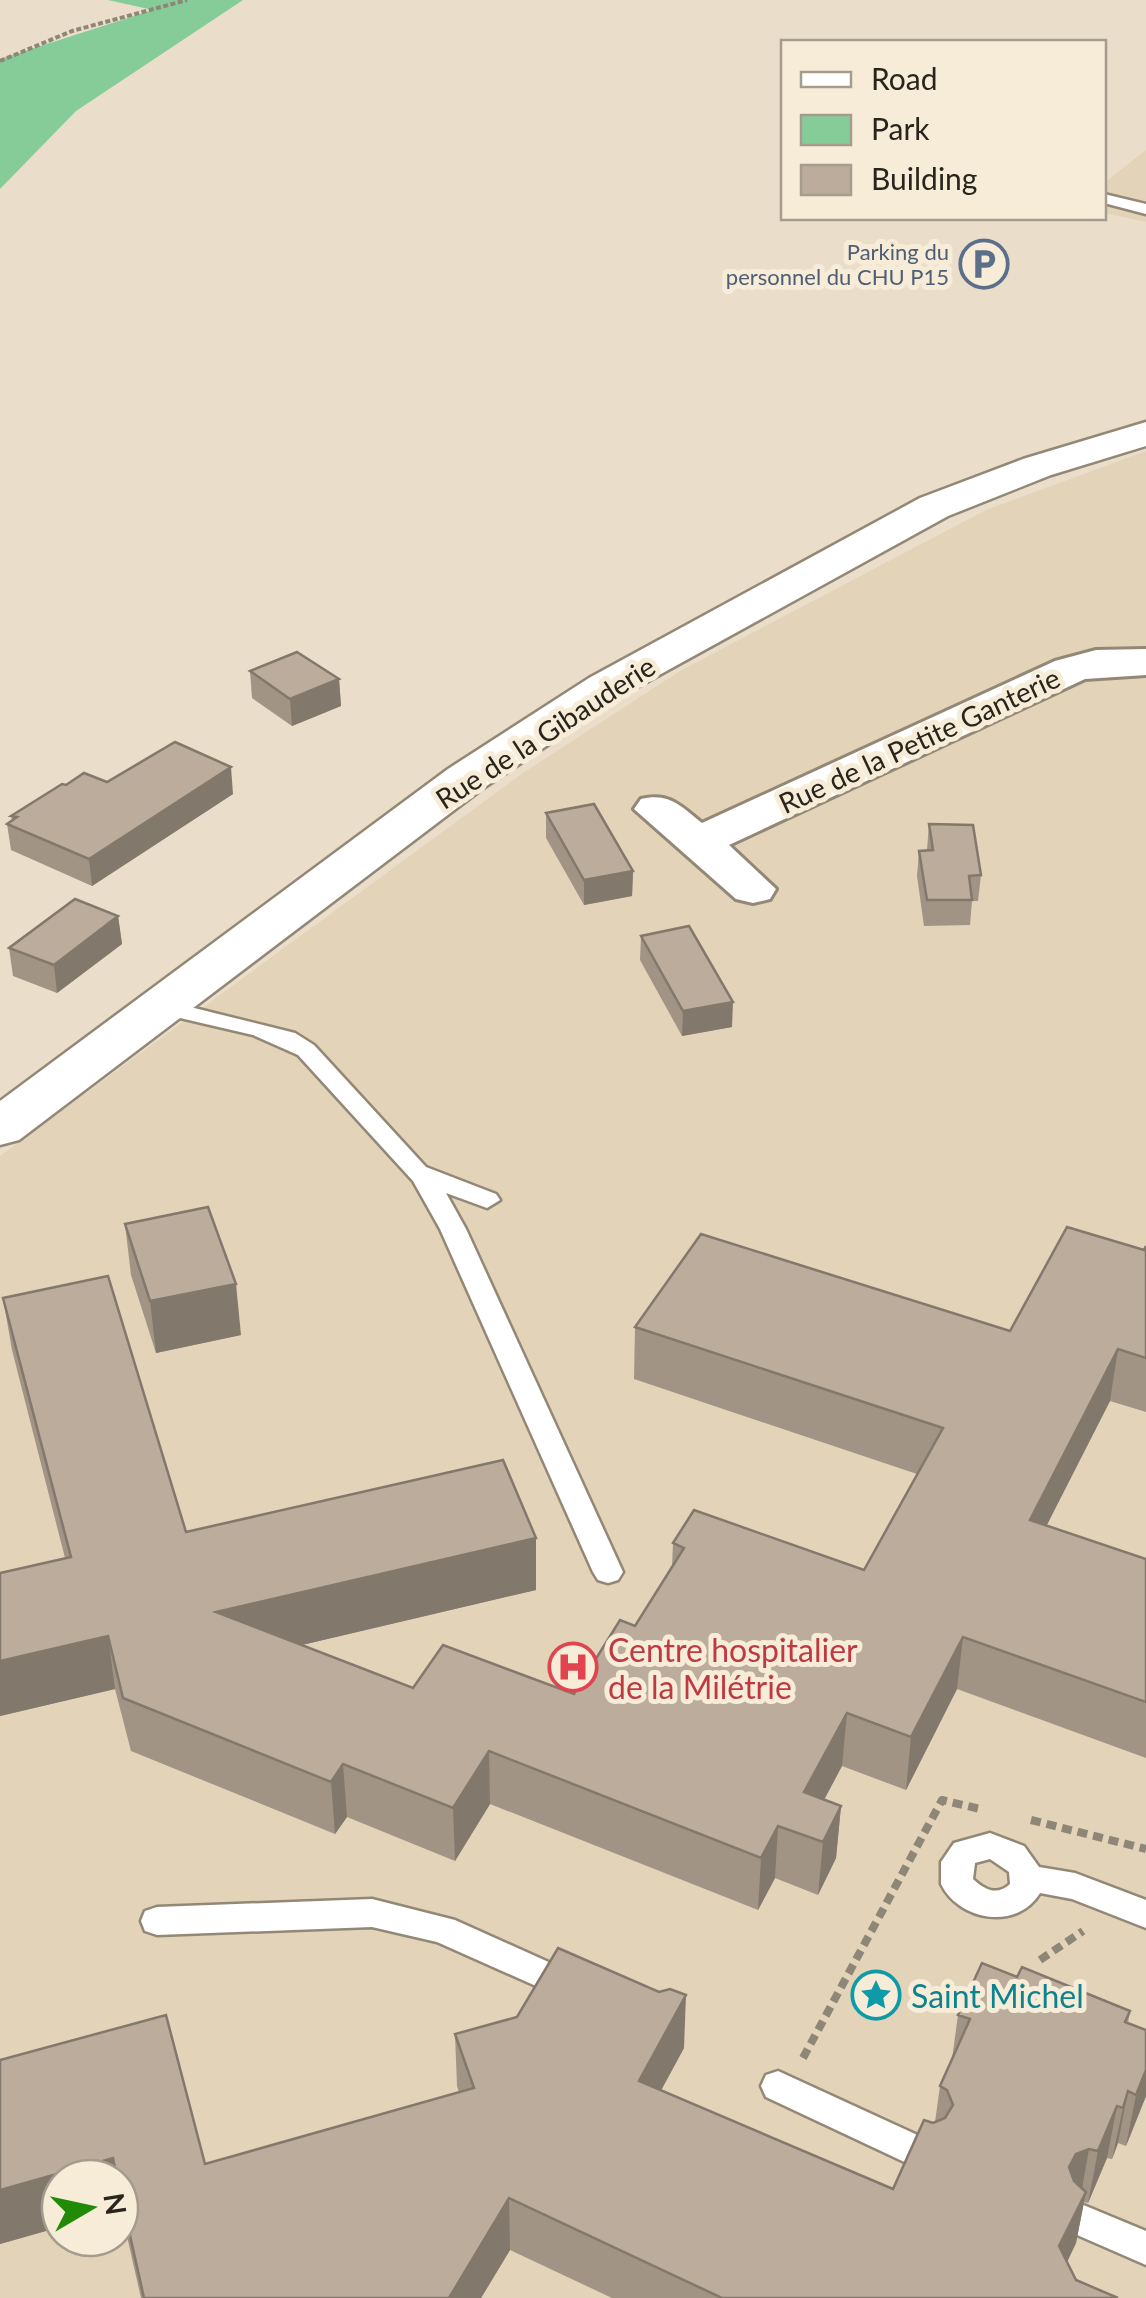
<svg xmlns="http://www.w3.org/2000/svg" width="1146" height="2298" font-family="Lato,sans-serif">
<rect width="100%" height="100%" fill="#eadeca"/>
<g fill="#e2d3b9" fill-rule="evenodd">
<path d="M1146,150V222L1104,213V183Z"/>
<path d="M1146,451V2298H0V1156L523,773L680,671L986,510ZM60,2178H120V2238H60Z"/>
</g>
<path fill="#86cc99" d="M108,0H243L76,111L0,189V59L153,10Z"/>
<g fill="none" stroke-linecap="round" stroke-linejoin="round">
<g stroke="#938876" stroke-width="5">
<g id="service">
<path d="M1104,194L1146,204V214L1104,203Z"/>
<path d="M158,999L295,1033L314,1045L426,1167L496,1194L500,1200L487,1208L446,1193L466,1229L623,1572L618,1580L608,1583L598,1580L593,1572L440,1229L413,1181L298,1055L253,1035L150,1011L146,1006Z"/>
<path d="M990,1833L1024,1846L1039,1867L1075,1873L1146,1900V1928L1072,1899L1040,1893C1017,1931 959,1921 941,1884V1862L954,1843ZM990,1859L1009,1872L1010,1884C997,1896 985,1890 973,1879L975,1863Z"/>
<path d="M372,1899L455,1920L584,1978L589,1988L584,1998L572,2002L437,1942L372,1927L157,1935L145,1931L141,1921L145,1911L157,1907Z"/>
<path d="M778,2071L937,2144L943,2155L937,2166L925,2171L913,2166L766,2097L761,2086L766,2075Z"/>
<path d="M1081,2204L1146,2231V2265L1068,2231L1063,2220L1068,2209Z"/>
</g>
</g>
<g stroke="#938876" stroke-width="6">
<path id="minor" d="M1146,649V675L1085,679L729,845L776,889L770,899L753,903L736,899L634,809L641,799C669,792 681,806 702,823L1055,661L1096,650Z"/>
</g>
<g stroke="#938876" stroke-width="5">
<path id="tertiary" d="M1146,422V446L1051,475L948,516L621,696L482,789L19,1140L0,1145V1101L448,769L589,678L920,498L1023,459Z"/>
</g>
<path stroke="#8e8677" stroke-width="4" stroke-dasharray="5 2.5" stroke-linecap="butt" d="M0,61L72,31L187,0"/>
<g stroke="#8e8677" stroke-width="8" stroke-dasharray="10 6" stroke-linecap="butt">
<path d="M1031,1820L1146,1849"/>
<path d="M1040,1960L1083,1931"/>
<path d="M803,2058L942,1800L980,1809"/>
</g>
<use href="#service" fill="#fff" fill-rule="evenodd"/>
<use href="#minor" fill="#fff" fill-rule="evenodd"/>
<use href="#tertiary" fill="#fff" fill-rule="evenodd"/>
</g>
<g fill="#a19485">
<path d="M250,671L339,679L341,706L292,726L252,698Z"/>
<path d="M107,782L233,794L92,886L11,850L7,824L12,820L11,816L66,785Z"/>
<path d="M546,813L633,871L632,896L584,905L546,838Z"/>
<path d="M929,824L981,875L978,901H972L970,925L924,926L917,876L919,851L927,850Z"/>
<path d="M118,916L122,944L57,993L13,976L9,948Z"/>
<path d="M641,936L732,1027L682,1036L640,960Z"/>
<path d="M125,1224L241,1335L156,1353L131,1275Z"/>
<path d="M1146,1246V1412L1110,1401L1046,1526L1146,1559V1758L957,1689L906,1790L842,1766L824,1799L841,1806L836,1858L818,1895L775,1878L758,1910L490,1804L455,1861L347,1817L335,1834L131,1751L115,1689L0,1716V1573L65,1558L12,1350L3,1298L186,1532L536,1538V1590L302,1645L413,1688L574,1694L635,1626L672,1566L673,1543L864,1570L917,1474L634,1379L635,1327L1010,1331L1144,1250Z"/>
<path d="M1017,1977L1130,2011L1128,2023L1146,2096L1126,2146L1118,2143L1112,2159L1107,2158L1088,2203L1084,2202L1076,2243L1067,2262L1076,2280L1118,2298H612L510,2250L481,2298H141L121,2210H120V2178H60V2227L0,2244V2060L205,2164L459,2092L457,2086L455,2034L684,2048L661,2090L893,2189L935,2122L940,2086L952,2059L958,2015Z"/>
</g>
<g fill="#83786c">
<path d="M339,679L341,706L292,726L290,699Z"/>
<path d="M231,767L233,794L92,886L89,859Z"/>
<path d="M633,871L632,896L584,905V880Z"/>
<path d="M118,916L122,944L57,993L54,965Z"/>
<path d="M733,1002L732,1027L682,1036L683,1011Z"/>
<path d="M236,1284L241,1335L156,1353L150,1301Z"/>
<path d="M1118,1349L1110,1401L1023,1572L1030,1520Z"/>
<path d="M536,1538V1590L221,1664L216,1612Z"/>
<path d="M108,1636L115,1689L0,1716V1661Z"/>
<path d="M963,1637L957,1689L906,1790L911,1737Z"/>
<path d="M847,1713L842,1766L805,1836L804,1792Z"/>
<path d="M489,1751L490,1804L455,1861L453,1808Z"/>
<path d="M343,1764L347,1817L335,1834L331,1782Z"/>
<path d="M841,1806L836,1858L818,1895L823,1842Z"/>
<path d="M778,1826L775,1878L758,1910L761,1858Z"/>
<path d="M686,1995L684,2048L638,2133L639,2081Z"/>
<path d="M1146,2070V2096L1126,2146L1136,2095Z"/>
<path d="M1128,2091L1118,2143L1112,2159L1123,2108Z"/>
<path d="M1117,2106L1107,2158L1088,2203L1098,2151Z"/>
<path d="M1089,2149L1080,2200L1069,2167L1076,2154Z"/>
<path d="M113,2158L116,2178H60V2227L0,2244V2190Z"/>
<path d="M1086,2192L1076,2243L1050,2298L1059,2246Z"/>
<path d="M509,2198L510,2250L481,2298H449Z"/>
</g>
<g fill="#bbac9b" stroke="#83786c" stroke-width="2.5">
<path d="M297,652L339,679L290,699L250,671Z"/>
<path d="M175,742L231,767L89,859L7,824L17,817L11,816L62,784L66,785L84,773L107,782Z"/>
<path d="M594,804L633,871L584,880L546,813Z"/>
<path d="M929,824L973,825L981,875L969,876L972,900H927L919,851L933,850Z"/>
<path d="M75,899L118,916L54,965L9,948Z"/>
<path d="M689,926L733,1002L683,1011L641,936Z"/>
<path d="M208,1207L236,1284L150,1301L125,1224Z"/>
<path d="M1067,1227L1144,1250L1146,1246V1358L1118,1349L1030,1520L1146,1559V1702L963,1637L911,1737L847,1713L804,1792L841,1806L823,1842L778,1826L761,1858L489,1751L453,1808L343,1764L331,1782L123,1698L108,1636L0,1661V1573L71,1557L3,1298L108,1276L186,1532L503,1460L536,1538L216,1612L413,1688L443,1645L574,1694L620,1620L635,1626L684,1548L673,1543L694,1510L864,1570L943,1428L635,1327L701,1234L1010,1331Z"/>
<path d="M558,1948L659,1992L670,1989L686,1995L639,2081L893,2189L924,2120L933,2123L945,2118L953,2105L947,2090L940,2086L970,2019L958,2015L982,1963L1017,1977L1022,1967L1130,2011L1125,2022L1146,2030V2070L1136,2095L1128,2091L1123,2108L1117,2106L1098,2151L1089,2149L1076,2154L1069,2167L1074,2181L1086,2192L1059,2246L1076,2280L1118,2298H722L509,2198L449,2298H144L120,2191V2178H117L113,2158L0,2190V2060L166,2015L205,2164L474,2088L455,2034L517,2017Z"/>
</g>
<defs>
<g id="parking-ring" transform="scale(2.5)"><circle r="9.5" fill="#f7ecd7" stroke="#5c6f8a" stroke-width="1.5"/><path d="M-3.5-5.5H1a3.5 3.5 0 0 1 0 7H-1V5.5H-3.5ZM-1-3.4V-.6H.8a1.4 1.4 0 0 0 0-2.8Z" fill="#5c6f8a"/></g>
<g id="hospital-ring" transform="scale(2.5)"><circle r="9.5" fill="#f7ecd7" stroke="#e0444e" stroke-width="1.5"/><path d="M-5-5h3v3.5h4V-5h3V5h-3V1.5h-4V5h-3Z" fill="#e0444e"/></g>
<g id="sight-ring" transform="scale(2.5)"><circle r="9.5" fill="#f7ecd7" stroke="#0f9aa8" stroke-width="1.5"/><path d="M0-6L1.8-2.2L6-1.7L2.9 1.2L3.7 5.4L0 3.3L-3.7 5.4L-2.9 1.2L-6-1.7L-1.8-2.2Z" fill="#0f9aa8"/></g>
</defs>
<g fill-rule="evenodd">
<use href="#parking-ring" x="984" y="264"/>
<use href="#hospital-ring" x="573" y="1667"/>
<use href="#sight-ring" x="876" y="1995"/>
</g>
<g text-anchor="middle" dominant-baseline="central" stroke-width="10" stroke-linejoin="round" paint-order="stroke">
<g font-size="22" fill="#4e5e75" stroke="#f7ecd7" text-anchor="end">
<text x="949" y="251">Parking du<tspan x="949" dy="25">personnel du CHU P15</tspan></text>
</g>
<g font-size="28" fill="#29251d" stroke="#f7ecd7">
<text transform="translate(545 732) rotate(-33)">Rue de la Gibauderie</text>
<text transform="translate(919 740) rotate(-25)">Rue de la Petite Ganterie</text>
</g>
<g font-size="32" fill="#be3a42" stroke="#f7ecd7" text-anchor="start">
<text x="608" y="1649">Centre hospitalier<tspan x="608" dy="37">de la Milétrie</tspan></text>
</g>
<g font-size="32" fill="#0d838f" stroke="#f7ecd7" text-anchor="start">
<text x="911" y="1995">Saint Michel</text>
</g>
</g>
<rect x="781" y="40" width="325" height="180" fill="#f7ecd7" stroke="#a59c8d" stroke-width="2.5"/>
<rect x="801" y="72" width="50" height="15" fill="#ffffff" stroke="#a59c8d" stroke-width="2.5"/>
<text x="871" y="90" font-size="30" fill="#29251d">Road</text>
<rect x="801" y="115" width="50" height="30" fill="#86cc99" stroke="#a59c8d" stroke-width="2.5"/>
<text x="871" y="140" font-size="30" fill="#29251d">Park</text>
<rect x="801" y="165" width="50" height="30" fill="#bbac9b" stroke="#a59c8d" stroke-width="2.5"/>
<text x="871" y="190" font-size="30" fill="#29251d">Building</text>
<g transform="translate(90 2208) rotate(81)"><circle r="48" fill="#f7ecd7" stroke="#a59c8d" stroke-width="2.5"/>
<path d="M0-8L18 38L0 25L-18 38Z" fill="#218b08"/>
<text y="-15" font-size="28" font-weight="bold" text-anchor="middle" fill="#29251d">N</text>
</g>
</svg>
